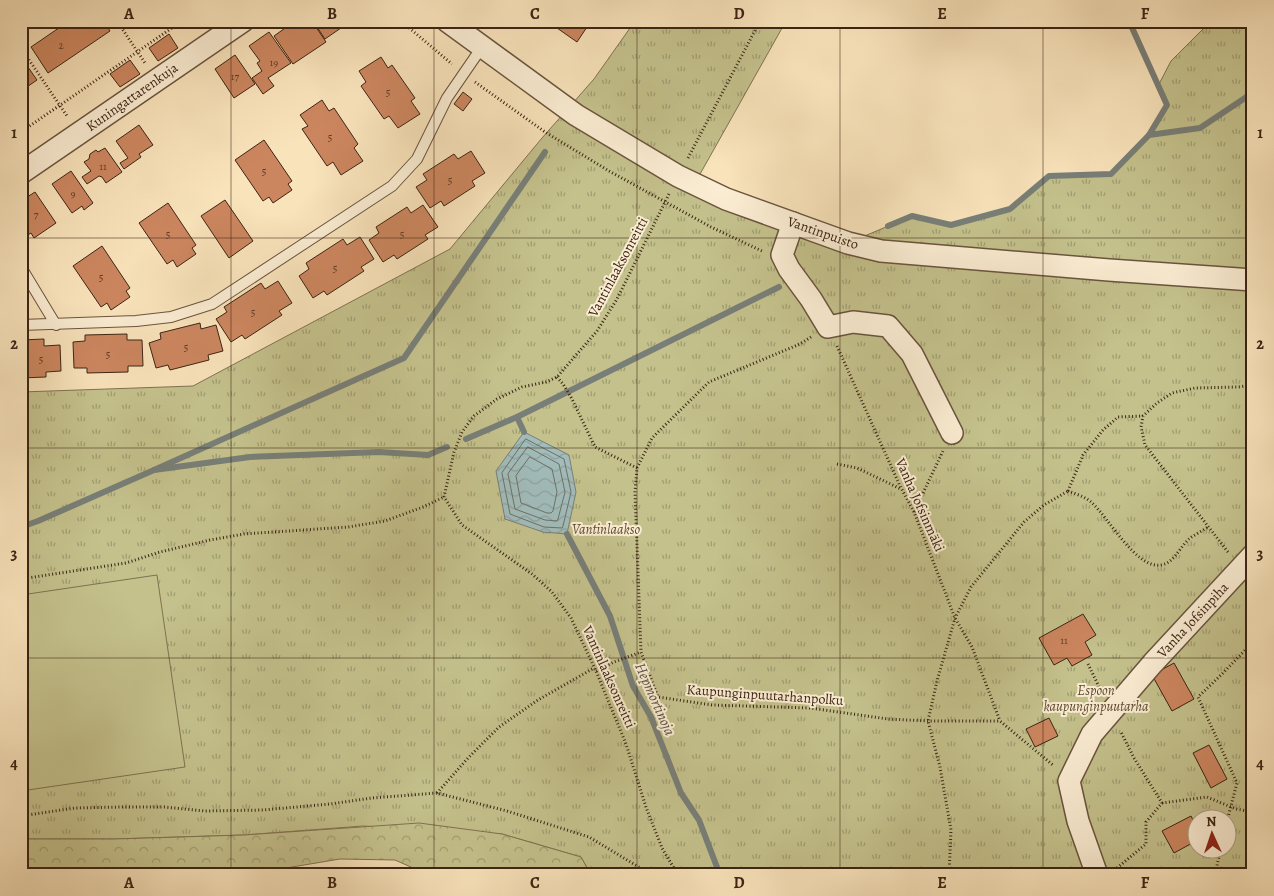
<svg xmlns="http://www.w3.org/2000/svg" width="1274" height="896" font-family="Alegreya,serif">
<defs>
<pattern id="grass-tufts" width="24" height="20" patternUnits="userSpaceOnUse" patternTransform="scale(1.25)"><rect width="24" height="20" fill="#c4c18c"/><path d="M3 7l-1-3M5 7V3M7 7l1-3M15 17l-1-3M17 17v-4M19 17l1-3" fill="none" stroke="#a09d71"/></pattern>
<pattern id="forest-crowns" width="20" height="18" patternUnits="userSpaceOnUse" patternTransform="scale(1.25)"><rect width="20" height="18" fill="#c4c18c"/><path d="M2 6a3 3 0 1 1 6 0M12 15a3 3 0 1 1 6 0" fill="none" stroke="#a09d71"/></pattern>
<pattern id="water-waves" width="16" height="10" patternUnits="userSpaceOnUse" patternTransform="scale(1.25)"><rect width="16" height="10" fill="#a1bcba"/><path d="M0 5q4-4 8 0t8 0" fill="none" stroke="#8ca19f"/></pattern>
</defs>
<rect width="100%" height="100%" fill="#f9e3bb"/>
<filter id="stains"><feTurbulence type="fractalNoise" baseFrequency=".004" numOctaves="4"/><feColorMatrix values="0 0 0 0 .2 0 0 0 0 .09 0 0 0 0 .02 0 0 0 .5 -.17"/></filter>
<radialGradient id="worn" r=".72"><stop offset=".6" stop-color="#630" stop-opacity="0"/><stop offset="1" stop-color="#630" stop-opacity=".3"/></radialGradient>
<path fill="url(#grass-tufts)" stroke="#807250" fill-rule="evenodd" d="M635,21H786L695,183L848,243L912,216L951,225L1010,209L1049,176L1111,174L1149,135L1167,105L1158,86L1171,61L1211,21H1253V875H591L581,857L502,834L363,826L244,835L114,839H26L21,840V392L193,386L450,249L542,138L594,79ZM1196,818H1226V848H1196Z"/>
<path fill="url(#forest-crowns)" stroke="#807250" d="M419,823L502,834L581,857L591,875H429L395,860L340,859L244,875H21V840L25,839H114L244,835Z"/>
<path fill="#c4c18c" stroke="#807250" d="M157,575L185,767L21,791V595Z"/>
<path fill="url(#water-waves)" stroke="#787f78" d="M524,432L569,455L576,492L567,534L543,532L505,519L496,471Z"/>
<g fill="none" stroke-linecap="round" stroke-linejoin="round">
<g stroke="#6e7067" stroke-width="1">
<path d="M526,439L564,459L571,492L563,526L562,528L544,527L510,514L502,473Z"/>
<path d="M528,447L559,464L565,492L558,519L557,521L545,520L515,509L508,474Z"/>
<path d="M530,457L552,469L557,492L553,511L551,513H547L521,503L516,476Z"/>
</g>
<g stroke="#787f78" stroke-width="6">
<path d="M1129,21L1167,105L1149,135"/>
<path d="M888,226L912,216L951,225L1010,209L1049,176L1111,174L1149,135L1200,128L1245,98L1253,91"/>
<path d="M517,417L524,432"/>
<path d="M466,439L517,417L779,287"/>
<path d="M154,470L404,358L545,152"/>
<path d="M21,527L38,521L154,470L250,457L379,452L428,455L447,447"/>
<path d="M567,534L610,616L633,686L651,717L681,793L699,820L720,875"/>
</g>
</g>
<g fill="#cc865f" stroke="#3b2414">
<path d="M69,21H104L110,31L48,73L31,47Z"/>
<path d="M312,21L326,42L293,64L274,36L295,21Z"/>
<path d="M313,21H351L325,39Z"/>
<path d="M547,21H591L577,42Z"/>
<path d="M269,32L291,63L268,78L274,86L263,94L252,78L262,71L257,63L260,61L249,46Z"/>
<path d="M169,34L178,48L158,61L149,48Z"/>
<path d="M235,55L255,84L234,98L215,69Z"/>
<path d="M21,57L37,80L21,91Z"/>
<path d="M381,57L388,68L392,65L415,98L411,101L420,114L398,128L389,116L384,119L361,86L366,82L359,71Z"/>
<path d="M130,60L140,74L120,87L110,74Z"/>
<path d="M463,92L472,99L463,111L454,104Z"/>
<path d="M322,100L329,111L334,108L358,144L354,148L363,161L341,175L333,162L327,166L302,129L308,126L300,115Z"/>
<path d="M139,125L153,145L139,154L141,157L124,169L120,163L128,158L116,141Z"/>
<path d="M264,140L292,181L288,184L292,190L273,203L269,197L263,201L235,160Z"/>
<path d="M105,148L122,172L106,183L102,177L99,176L87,184L82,177L91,171L84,162L89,159L90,154L96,150L98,152Z"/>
<path d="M471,151L485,173L472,181L475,186L444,206L441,201L430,208L416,187L427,180L423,174L454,154L458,159Z"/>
<path d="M71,171L93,203L84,210L82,206L72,213L52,184Z"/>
<path d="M35,192L56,223L34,238L31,233L21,239V217L24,216L21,212V201Z"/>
<path d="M225,200L253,241L229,258L201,216Z"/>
<path d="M168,203L196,245L192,248L196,254L177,267L173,260L167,264L139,223Z"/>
<path d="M423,205L438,227L425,235L428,239L397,259L394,255L383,262L369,240L379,233L376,227L407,207L411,213Z"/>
<path d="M360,237L374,259L361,267L364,271L327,295L324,291L313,298L299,276L309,269L306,263L343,239L347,245Z"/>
<path d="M102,246L130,288L126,291L130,297L111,310L107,303L101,307L73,266Z"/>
<path d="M278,281L292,303L279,311L282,315L245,339L242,335L231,342L216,319L227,312L224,307L261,283L265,289Z"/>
<path d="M200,323L201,329L216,325L223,351L208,355L209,360L170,370L168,365L156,368L149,343L161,339L160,333Z"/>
<path d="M127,334V340H142L143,366H128V372L87,373V368H74L73,342L85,341V335Z"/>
<path d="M44,339V346L60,345L61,371L46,372V377L21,378V340Z"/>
<path d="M1083,614L1096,635L1085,642L1092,655L1072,666L1067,658L1054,665L1039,638Z"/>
<path d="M1174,663L1194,699L1172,711L1152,675Z"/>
<path d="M1049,718L1058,736L1035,747L1026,729Z"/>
<path d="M1209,745L1227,779L1211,788L1193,753Z"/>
<path d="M1191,816L1196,826V841L1174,853L1162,831Z"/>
</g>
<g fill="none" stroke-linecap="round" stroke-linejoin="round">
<g stroke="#6a543e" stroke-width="12">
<g id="lane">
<path d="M21,267L56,325"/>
<path d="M21,325L136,321L171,317L212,304L392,186L417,159L447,98L482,47"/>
</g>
</g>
<g stroke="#6a543e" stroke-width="24">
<g id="street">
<path d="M447,21L576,115L678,176L726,199L848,243L881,251L1109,270L1253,280"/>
<path d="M21,173L243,21"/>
<path d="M793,223L782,255L789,269L811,299L828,327L853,322L888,326L912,354L952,433"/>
<path d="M1097,875L1078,821L1069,781L1092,734L1153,663L1253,555"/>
</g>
</g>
<g stroke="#3b2414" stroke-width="3" stroke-dasharray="1 2.5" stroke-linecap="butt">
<path d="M117,21L145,63"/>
<path d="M401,21L452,64"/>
<path d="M21,34L40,21"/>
<path d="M21,48L67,116"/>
<path d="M475,82L545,132L609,171L711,227L762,251"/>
<path d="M21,132L182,21"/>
<path d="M688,158L760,21"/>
<path d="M669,194L617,299L597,331L557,377L546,382L522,387L497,399L474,416L462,432L454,452L444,497L462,525L532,574L552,592L571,618L596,671L626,744L646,807L662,848L678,875"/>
<path d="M811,337L800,344L709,382L652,438L637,468L635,492L641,652L658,697L712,705L810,708L888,719L928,721H1000L1054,766"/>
<path d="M837,346L900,486L914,512L955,618L972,647L1000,721"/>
<path d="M557,377L563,384L572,399L595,447L637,468"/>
<path d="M837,464L857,468L901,489"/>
<path d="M1068,491C1076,494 1086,497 1092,503C1109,518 1136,569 1161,565C1174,563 1180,547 1189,539C1194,535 1202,531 1208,527"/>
<path d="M1068,491L1083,455L1103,430L1118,417L1143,416"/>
<path d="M914,512L943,451"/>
<path d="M1228,552L1145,445L1141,427L1143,416L1157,403L1172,393L1195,388L1238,387L1253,385"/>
<path d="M21,579L126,563L160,552L210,540L244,534L348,527L385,521L423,507L444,497"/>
<path d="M1088,664L1101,691"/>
<path d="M596,671L614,662L641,652"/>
<path d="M437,793L468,758L499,727L538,700L594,668"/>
<path d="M1162,803L1207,797L1236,809L1253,812"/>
<path d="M21,816L75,808L122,807H164L205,811L263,810L330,804L372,798L437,793L507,811L589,837L652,875"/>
<path d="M1226,825L1237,783L1198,697L1222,674L1253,642"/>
<path d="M1117,868L1146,844V822L1162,803L1134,758L1121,732"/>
<path d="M949,875L951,830L940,767L928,721L937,681L955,618L971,587L1024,522L1044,505L1068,491"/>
<path d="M1213,875L1216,870L1221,848"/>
</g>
<use href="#lane" stroke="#fbedd3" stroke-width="10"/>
<use href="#street" stroke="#fbedd3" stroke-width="21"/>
</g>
<path fill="none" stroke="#3b2414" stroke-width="1" stroke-opacity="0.55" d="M231,21V875M434,21V875M637,21V875M840,21V875M1043,21V875M21,238H1253M21,448H1253M21,658H1253"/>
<g text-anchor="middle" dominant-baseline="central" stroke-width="4" stroke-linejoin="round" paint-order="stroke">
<g font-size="11" fill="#5f3c27">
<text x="61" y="45">2</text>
<text x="274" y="62">19</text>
<text x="235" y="76">17</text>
<text x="388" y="92">5</text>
<text x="330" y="137">5</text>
<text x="103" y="166">11</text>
<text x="264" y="171">5</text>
<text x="450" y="180">5</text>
<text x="73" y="193">9</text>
<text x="36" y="214">7</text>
<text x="168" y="234">5</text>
<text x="402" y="234">5</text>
<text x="335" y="268">5</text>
<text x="101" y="277">5</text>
<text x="253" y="312">5</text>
<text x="186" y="347">5</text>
<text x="108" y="354">5</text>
<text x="41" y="359">5</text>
<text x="1064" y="640">11</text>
</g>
<g font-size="14" fill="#3b2414" stroke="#fbedd3">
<text transform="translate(132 97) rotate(-35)">Kuningattarenkuja</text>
<text transform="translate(823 233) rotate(19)">Vantinpuisto</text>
<text transform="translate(618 267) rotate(-62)">Vantinlaaksonreitti</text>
<text transform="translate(920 505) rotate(66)">Vanha Jofsinmäki</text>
<text transform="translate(1193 620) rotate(-47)">Vanha Jofsinpiha</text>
<text transform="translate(609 677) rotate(66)">Vantinlaaksonreitti</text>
<text transform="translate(765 695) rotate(4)">Kaupunginpuutarhanpolku</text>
</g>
<g font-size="14" font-style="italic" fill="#5d4b32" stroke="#fbedd3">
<text x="606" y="529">Vantinlaakso</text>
<text x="1096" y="690">Espoon<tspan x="1096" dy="16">kaupunginpuutarha</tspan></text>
</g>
<g font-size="15" font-style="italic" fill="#5a5246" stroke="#fbedd3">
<text transform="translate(655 699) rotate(66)">Hepmortinoja</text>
</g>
</g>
<rect width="1274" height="896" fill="none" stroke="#f9e3bb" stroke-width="55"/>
<g transform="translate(1212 834) rotate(357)"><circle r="24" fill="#fbedd3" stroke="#ae9d87"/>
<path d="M0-4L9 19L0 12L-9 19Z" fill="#8f2418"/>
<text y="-8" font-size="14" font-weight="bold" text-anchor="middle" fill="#3b2414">N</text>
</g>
<rect x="28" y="28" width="1218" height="840" fill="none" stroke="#3b2414" stroke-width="2"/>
<g font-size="16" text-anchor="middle" font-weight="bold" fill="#3b2414">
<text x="129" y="19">A</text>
<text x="332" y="19">B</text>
<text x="535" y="19">C</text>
<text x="739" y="19">D</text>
<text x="942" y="19">E</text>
<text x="1145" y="19">F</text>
<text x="14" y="138">1</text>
<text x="1260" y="138">1</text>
<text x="14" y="349">2</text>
<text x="1260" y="349">2</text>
<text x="14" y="559">3</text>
<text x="1260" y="559">3</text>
<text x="14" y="769">4</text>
<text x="1260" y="769">4</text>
<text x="129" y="888">A</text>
<text x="332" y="888">B</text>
<text x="535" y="888">C</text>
<text x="739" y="888">D</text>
<text x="942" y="888">E</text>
<text x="1145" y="888">F</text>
</g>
<rect width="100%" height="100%" filter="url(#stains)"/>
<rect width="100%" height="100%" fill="url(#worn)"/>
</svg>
